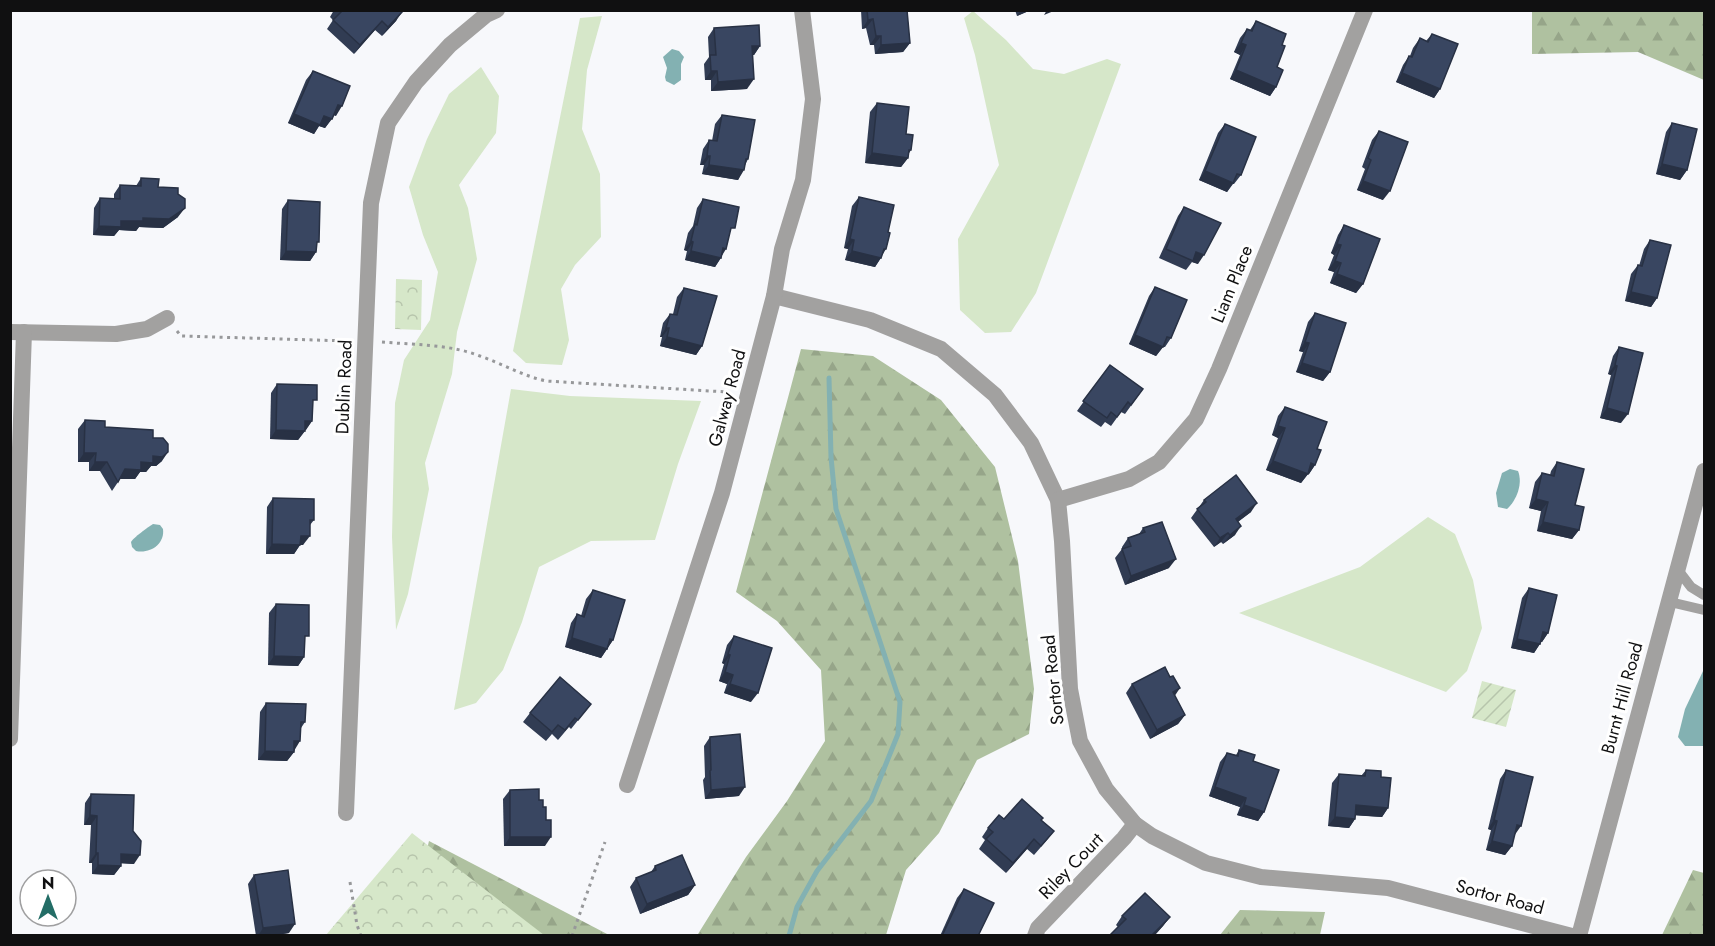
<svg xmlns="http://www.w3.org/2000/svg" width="1715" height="946" font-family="Jost,sans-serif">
<defs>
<pattern id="forest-firs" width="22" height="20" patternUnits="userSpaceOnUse" patternTransform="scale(1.5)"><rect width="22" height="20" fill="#afc1a0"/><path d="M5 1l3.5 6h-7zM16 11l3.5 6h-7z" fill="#96a589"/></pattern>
<pattern id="park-crowns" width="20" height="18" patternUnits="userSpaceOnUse" patternTransform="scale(1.5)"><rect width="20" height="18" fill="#d6e7c9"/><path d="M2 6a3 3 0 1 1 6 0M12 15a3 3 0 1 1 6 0" fill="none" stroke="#b7c5ac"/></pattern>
<pattern id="garden-furrows" width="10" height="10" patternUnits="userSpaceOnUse" patternTransform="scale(1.5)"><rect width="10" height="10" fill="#d6e7c9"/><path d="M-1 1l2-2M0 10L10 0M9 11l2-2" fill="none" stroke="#b7c5ac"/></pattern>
</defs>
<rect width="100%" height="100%" fill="#f7f8fb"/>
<g fill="#d6e7c9">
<path d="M973,11L1006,40L1033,69L1064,74L1107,59L1121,64L1036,293L1011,332L985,333L960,310L958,239L999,165L975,55L964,18Z"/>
<path d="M602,16L587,70L582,129L600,174L601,237L575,265L561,289L569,340L562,365L526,363L513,351L580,18Z"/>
<path d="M481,67L499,96L496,133L459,185L468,208L477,259L457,332L452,374L425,463L429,489L408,594L396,630L392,537L395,403L404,360L430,320L438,272L423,235L409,187L427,139L449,94Z"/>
<path d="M511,389L570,396L701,401L678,464L655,540L591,541L539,567L522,622L503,670L476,703L454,710Z"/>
<path d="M1428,517L1455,534L1473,580L1482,628L1467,671L1446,692L1239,613L1360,567Z"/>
</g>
<g fill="url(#forest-firs)">
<path d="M1532,11H1704V80L1638,52L1532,54Z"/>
<path d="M801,349L873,356L941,400L995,467L1018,561L1034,689L1029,734L977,760L939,833L906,870L886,935H699L698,934L746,857L787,801L825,741L821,670L777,621L736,592Z"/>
<path d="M429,841L609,935L406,936Z"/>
<path d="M1693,870L1704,873V935H1662Z"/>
<path d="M1240,910L1325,912L1320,935H1220Z"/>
</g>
<g fill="url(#park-crowns)">
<path d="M396,279L422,280L421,330L395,329Z"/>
<path d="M412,833L544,935H326Z"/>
</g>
<path fill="url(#garden-furrows)" d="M1482,681L1516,690L1506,727L1472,718Z"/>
<g fill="#83b1b2">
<path d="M672,49L679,51L684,57L681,64V80L674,85L666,81L665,77L667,68L663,57Z"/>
<path d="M1510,469L1518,471C1523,483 1517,500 1507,509L1498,507L1496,493L1502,473Z"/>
<path d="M153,524L160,525L163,529C165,544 150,554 136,551L132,547L131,542C133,538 148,527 153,524Z"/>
<path d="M1704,669V746H1685L1678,737L1685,709Z"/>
</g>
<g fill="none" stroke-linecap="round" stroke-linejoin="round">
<path stroke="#83b1b2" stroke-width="5" d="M789,936L797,907L817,871L871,801L898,734L900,702L836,509L831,457L829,378"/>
<g stroke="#97989a" stroke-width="3" stroke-dasharray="3 4.5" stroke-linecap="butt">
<path d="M177,331L181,336L348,341"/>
<path d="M382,342C415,345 449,344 480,356C503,364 523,376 546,381L727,392"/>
<path d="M350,882L357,925L361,936"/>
<path d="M572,936L605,842"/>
</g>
<g stroke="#a2a1a0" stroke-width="10">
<path d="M1678,570L1691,587L1704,595"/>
<path d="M1670,602L1704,610"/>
</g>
<g stroke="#a2a1a0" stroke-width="16">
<path d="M774,296L870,320L941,349L995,395L1031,443L1058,500L1062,541L1070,689L1080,741L1106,789L1135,824L1152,836L1206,863L1261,877L1388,888L1572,936"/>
<path d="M10,332L116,334L147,329L167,318"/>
<path d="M1058,500L1129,479L1159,462L1196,419L1219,369L1365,10"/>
<path d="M10,739L24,332"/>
<path d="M627,785L722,493L774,296L782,249L803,180L813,99L802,10"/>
<path d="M346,813L371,203L388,123L416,82L450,45L486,15L497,10"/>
<path d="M1035,936L1038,928L1124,838L1135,824"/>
</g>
<path stroke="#a2a1a0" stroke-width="16" d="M1579,936L1704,471"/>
</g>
<g fill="#313c53">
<path d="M334,10H401L396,21L382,36L375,30L354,54L327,29L333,20L330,17Z"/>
<path d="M861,10H907L910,43L903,52L875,54L874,45H870L866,28L862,29Z"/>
<path d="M1015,10H1031L1017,16Z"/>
<path d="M1256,21L1282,45L1277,67L1276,87L1270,96L1230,79L1240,55L1234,52L1240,38L1247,29L1250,30Z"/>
<path d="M714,28L760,46L754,55H752L747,89L711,91V80H705L704,64L709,57L708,37Z"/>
<path d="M1432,34L1440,89L1434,98L1396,82L1403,65L1409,56H1410L1413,48L1420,38L1426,41Z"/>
<path d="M313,71L336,116L334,115L325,128L319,126L314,134L288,123L306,80Z"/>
<path d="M877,103L906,134L908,154V158L901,167L865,163L870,112Z"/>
<path d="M722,115L748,159L738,180L702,174L704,165H700L703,149L709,140L712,141L715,124Z"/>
<path d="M1672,123L1687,170L1680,180L1656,174L1666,132Z"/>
<path d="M1225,124L1241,175L1234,184H1233L1227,192L1199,180L1218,133Z"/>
<path d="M1379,131L1383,200L1357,190L1365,169L1362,167L1372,140Z"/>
<path d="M141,178L158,187L178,217L163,228L139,227L136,231L119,230L114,236L93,235L94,208L100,198L114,199V194L120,185L136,186Z"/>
<path d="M859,197L888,232L881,258L875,267L845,260L848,249L844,248L852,206Z"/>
<path d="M703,199L729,236L721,258L715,267L685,260L687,251L684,250L688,233L693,226L697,208Z"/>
<path d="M288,200L317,245L316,252L310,261L280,260L282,209Z"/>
<path d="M1184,207L1198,264L1192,262L1186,270L1159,258L1178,216Z"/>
<path d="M1344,225L1363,284L1356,293L1330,283L1334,272L1328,270L1334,255L1331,253L1338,235Z"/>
<path d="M1650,240L1657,298L1651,307L1625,301L1631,274L1638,265L1639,266L1644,249Z"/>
<path d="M1155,287L1171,338L1165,347H1163L1156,356L1129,344L1149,296Z"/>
<path d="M684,288L702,346L696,355L660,346L662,337H660L663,323L670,314H673L677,297Z"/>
<path d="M1315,313L1330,372L1323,381L1296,372L1303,352L1299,351L1308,322Z"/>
<path d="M1619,347L1621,423L1600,418L1611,375L1608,374L1613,356Z"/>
<path d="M1110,365L1143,389L1125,414L1121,412L1111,426L1105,422L1101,427L1077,411Z"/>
<path d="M277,384L313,406L312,421L298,440L270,439L271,393Z"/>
<path d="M1285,407L1317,449L1315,465L1309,474H1308L1301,483L1266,470L1278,438L1272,435L1278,416Z"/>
<path d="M85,420L105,427L153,438L162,461L156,466H151L146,472H140L135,479H120L112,491L100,471H89V462H78V429Z"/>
<path d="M1557,462L1575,505L1579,530L1572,539L1537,531L1541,511L1529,508L1535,482L1542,473L1550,475L1551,471Z"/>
<path d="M273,498L314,520L310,525L303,545H300L294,554H266L267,507Z"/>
<path d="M1204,500L1251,512L1238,522L1235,535L1223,544L1221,542L1214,547L1191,518Z"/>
<path d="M1143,528L1169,568L1125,585L1115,558L1122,549V547L1128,538L1139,534Z"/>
<path d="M1529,588L1548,633L1542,642H1541L1534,653L1511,648L1522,598Z"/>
<path d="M593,590L613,640L601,658L565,647L571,623L577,614L581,616L586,599Z"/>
<path d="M276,604L304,642V657L298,666L268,665L269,613Z"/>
<path d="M734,636L751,702L724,693L727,684L719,681L724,664L722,663L727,645Z"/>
<path d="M1132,684L1175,696L1185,715L1178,724L1150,739L1126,693Z"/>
<path d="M266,703L305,722L301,728L294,752L287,761L258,760L260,712Z"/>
<path d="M591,704L571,729L569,727L558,740L552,734L546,741L523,722L530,713Z"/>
<path d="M710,737L739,796L705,799L703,780L705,777L704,746Z"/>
<path d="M1239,750L1253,761L1264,812L1258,821L1237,815L1240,807L1209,796L1220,762L1227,753L1236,755Z"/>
<path d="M1366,770L1381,777L1388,808L1382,817L1355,815V819L1349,828L1328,826L1332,783L1339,774L1361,776Z"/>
<path d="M1506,770L1514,836L1512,846L1505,855L1486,850L1491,830L1488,829L1500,779Z"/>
<path d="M510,790L539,800L545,846H504L503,799Z"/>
<path d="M91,794L133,831L134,864L121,863V866L114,875L92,874V863H89L91,825H84L85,803Z"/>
<path d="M1004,819L1041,820L1054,831L1047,840L1034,855L1027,849L1006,873L979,849L985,840L982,837L988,828Z"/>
<path d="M655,866L695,885L688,895L640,914L630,887L636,878L651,872Z"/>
<path d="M254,875L289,933L270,936H256L248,884Z"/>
<path d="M964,889L978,936H940L957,898Z"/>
<path d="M1122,916L1170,917L1163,926L1154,936H1110L1118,927L1116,925Z"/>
</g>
<g fill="#283144">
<path d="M1021,10H1031L1017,16Z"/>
<path d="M1047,10H1056L1044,15Z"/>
<path d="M402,12L396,21L382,36L388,27Z"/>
<path d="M873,19L866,28L862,29L868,20Z"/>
<path d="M382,21L375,30L354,54L360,45Z"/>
<path d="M876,36H881L874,45H870Z"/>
<path d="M910,43L903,52L875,54L881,45Z"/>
<path d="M1241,43L1246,45L1240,55L1234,52Z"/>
<path d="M752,46H760L754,55H745Z"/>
<path d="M1236,70L1276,87L1270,96L1230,79Z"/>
<path d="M711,71H717L711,80H705Z"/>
<path d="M1402,73L1440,89L1434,98L1396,82Z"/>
<path d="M754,79L747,89L711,91L718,82Z"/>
<path d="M338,105L342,106L336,116L331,114Z"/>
<path d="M294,114L324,116L332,119L325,128L319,126L314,134L288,123Z"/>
<path d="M909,150H911L906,158H908L901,167L865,163L872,153Z"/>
<path d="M707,156H710L704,165H700Z"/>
<path d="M1662,164L1687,170L1680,180L1656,174Z"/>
<path d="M709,165L744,170L738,180L702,174Z"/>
<path d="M1205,171L1233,183L1227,192L1199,180Z"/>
<path d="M1363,181L1390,191L1383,200L1357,190Z"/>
<path d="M185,208L178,217L163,228L139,227L136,231L119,230L114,236L93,235L99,226L121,221L143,218Z"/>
<path d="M850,239L854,240L848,249L844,248Z"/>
<path d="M691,241L693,242L687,251L684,250Z"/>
<path d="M1337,244L1341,245L1334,255L1331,253Z"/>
<path d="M723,248L726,249L715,267L685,260L691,251Z"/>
<path d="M884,249H886L875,267L845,260L852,251Z"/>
<path d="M286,251L316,252L310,261L280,260Z"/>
<path d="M1196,252L1204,255L1198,264L1192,262Z"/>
<path d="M1335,261L1341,263L1334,272L1328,270Z"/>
<path d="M1337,274L1363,284L1356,293L1330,283Z"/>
<path d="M1631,292L1657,298L1651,307L1625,301Z"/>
<path d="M666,328H669L662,337H660Z"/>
<path d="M1135,335L1163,347L1156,356L1129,344Z"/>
<path d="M667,337L702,346L696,355L660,346Z"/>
<path d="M1305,342L1309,343L1303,352L1299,351Z"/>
<path d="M1302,363L1330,372L1323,381L1296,372Z"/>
<path d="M1615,365L1617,366L1611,375L1608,374Z"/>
<path d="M1607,408L1628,414L1621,423L1600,418Z"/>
<path d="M305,421H312L306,430H298Z"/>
<path d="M1278,426L1285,428L1278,438L1272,435Z"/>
<path d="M276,430L305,431L298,440L270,439Z"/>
<path d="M168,452L162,461L156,466H151L146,472H140L135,479H119L125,469L153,456Z"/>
<path d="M84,453H96L89,462H78Z"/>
<path d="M1273,461L1308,474L1301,483L1266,470Z"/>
<path d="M95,462H107L100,471H89Z"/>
<path d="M1311,463L1315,465L1309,474L1305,473Z"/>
<path d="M1536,499L1548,502L1541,511L1529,508Z"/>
<path d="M1257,503L1251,512L1229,528L1236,519Z"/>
<path d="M1543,522L1579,530L1572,539L1537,531Z"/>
<path d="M1241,526L1235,535L1223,544L1230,535Z"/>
<path d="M1228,533L1221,542L1214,547L1220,538Z"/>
<path d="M301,536H310L303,545H294Z"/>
<path d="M272,544L300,545L294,554H266Z"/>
<path d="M1176,559L1169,568L1125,585L1131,576Z"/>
<path d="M1543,632L1548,633L1542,642L1537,641Z"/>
<path d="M572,638L610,639L613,640L601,658L565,647Z"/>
<path d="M1517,639L1540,644L1534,653L1511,648Z"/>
<path d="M728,654L730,655L724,664L722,663Z"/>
<path d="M274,656L304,657L298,666L268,665Z"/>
<path d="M725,672L733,675L727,684L719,681Z"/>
<path d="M730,684L758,693L751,702L724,693Z"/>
<path d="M1180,688L1174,697L1173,692Z"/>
<path d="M1185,715L1178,724L1150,739L1157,730Z"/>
<path d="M294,741H300L294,751Z"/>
<path d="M265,751L294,752L287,761L258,760Z"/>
<path d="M745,787L739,796L705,799L711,790Z"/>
<path d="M1215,787L1246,798L1240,807L1209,796Z"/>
<path d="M1244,805L1264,812L1258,821L1237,815Z"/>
<path d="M1356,805L1388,808L1382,817L1350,815Z"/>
<path d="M90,815L97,816L91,825H84Z"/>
<path d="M1335,817L1355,819L1349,828L1328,826Z"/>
<path d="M1494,820L1497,821L1491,830L1488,829Z"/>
<path d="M1517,825L1521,826L1514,836Z"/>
<path d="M510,837H551L545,846H504Z"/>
<path d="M1034,839L1027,849L1006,873L1013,863Z"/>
<path d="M1492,841L1512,846L1505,855L1486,850Z"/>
<path d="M96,853H98L92,863H89Z"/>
<path d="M121,854L140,855L134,864L115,863Z"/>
<path d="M98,865L121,866L114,875L92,874Z"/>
<path d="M695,885L688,895L640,914L647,904Z"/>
<path d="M1170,917L1163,926L1154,936H1151Z"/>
<path d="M295,924L289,933L270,936H258L263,928Z"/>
</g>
<g fill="#394661" stroke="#283144" stroke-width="1.5">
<path d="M339,10H401L402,12L388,27L382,21L360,45L333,20L341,12Z"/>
<path d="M867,10H907L910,43L881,45V36H876L873,19L868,20Z"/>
<path d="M1256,21L1286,34L1282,45L1285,46L1277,67L1283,70L1276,87L1236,70L1246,45L1241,43L1247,29L1252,31Z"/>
<path d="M759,25L760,46H752L754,79L718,82L717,71H711L710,55H716L714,28Z"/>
<path d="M1432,34L1458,44L1440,89L1402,73L1409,56L1412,57L1420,38L1428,42Z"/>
<path d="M313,71L350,86L342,106L338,105L332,119L324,116L320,125L294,114Z"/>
<path d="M877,103L909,107L906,134L913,135L911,150H909L908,158L872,153Z"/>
<path d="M722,115L755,120L748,159H746L744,170L709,165L710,156H707L709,140L717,141Z"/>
<path d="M1672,123L1697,129L1687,170L1662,164Z"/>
<path d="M1225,124L1256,137L1241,175L1237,174L1233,183L1205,171Z"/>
<path d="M1379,131L1408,142L1390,191L1363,181L1371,160L1368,158Z"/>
<path d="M141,178L159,179L158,187L178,188V194L185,199V208L169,219L143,218V221H121V227L99,226L100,198L120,199V185L141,186Z"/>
<path d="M859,197L894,205L888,232L890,233L886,249H884L881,258L852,251L854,240L850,239Z"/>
<path d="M703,199L739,207L735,228H731L726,249L723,248L721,258L691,251L693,242L691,241L695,224L697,225Z"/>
<path d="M288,200L320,202L319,242H317L316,252L286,251Z"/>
<path d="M1184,207L1221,223L1204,255L1196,252L1193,261L1166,249Z"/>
<path d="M1344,225L1380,239L1363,284L1337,274L1341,263L1335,261L1341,245L1337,244Z"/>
<path d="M1650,240L1671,245L1657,298L1631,292L1638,265L1642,266Z"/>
<path d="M1155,287L1187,300L1171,338L1167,337L1163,347L1135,335Z"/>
<path d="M684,288L717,296L702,346L667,337L669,328H666L670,314L677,315Z"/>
<path d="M1315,313L1346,323L1330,372L1302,363L1309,343L1305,342Z"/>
<path d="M1619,347L1643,353L1628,414L1607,408L1617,366L1615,365Z"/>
<path d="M1110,365L1143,389L1131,405L1128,402L1117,417L1111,412L1107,418L1083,401Z"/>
<path d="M277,384L317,385V400H313L312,421H305V431L276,430Z"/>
<path d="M1285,407L1327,422L1317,449L1321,450L1315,465L1311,463L1308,474L1273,461L1285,428L1278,426Z"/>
<path d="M85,420L105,421V427L153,430V438H163L168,444V452L162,457L153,456V463L141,462V470L125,469L118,482L107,462H95L96,453H84Z"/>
<path d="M1557,462L1584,469L1575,505L1584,507L1579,530L1543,522L1548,502L1536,499L1542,473L1554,476Z"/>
<path d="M1236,475L1257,503L1236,519L1241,526L1230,535L1228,533L1220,538L1197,509L1206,502L1204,500Z"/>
<path d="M273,498L314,499V520H310V536H301L300,545L272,544Z"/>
<path d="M1162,522L1176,559L1131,576L1122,549L1131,546L1128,538L1145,532L1143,528Z"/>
<path d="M1529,588L1557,595L1548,633L1543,632L1540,644L1517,639Z"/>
<path d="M593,590L625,600L613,640L610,639L607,649L572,638L577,614L584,617Z"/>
<path d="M276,604L309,605V636H305L304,657L274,656Z"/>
<path d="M734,636L772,648L758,693L730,684L733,675L725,672L730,655L728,654Z"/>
<path d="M1165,667L1170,677L1173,676L1180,688L1173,692L1185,715L1157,730L1132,684Z"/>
<path d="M560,677L591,704L578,720L575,718L565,730L558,725L552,732L530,713Z"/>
<path d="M266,703L306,704L305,722H301L300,741H294V752L265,751Z"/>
<path d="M740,734L745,787L711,790L710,771L711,770L710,737Z"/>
<path d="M1239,750L1255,755L1253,761L1279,770L1264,812L1244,805L1246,798L1215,787L1227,753L1238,756Z"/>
<path d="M1366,770L1381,771V777L1391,778L1388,808L1356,805L1355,819L1335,817L1339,774L1365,776Z"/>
<path d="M1506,770L1533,777L1521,826L1517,825L1512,846L1492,841L1497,821L1494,820Z"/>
<path d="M539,789V800H543V807H546V820H551V837H510V790Z"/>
<path d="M91,794L134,795L133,831L141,841L140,855L121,854V866L98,865V853H96L97,816L90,815Z"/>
<path d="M1022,799L1043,818L1041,820L1054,831L1041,846L1034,839L1013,863L986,839L993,832L988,828L999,815L1004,819Z"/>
<path d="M682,855L695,885L647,904L636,878L656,870L655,866Z"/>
<path d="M288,870L295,924L263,928L254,875Z"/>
<path d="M964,889L994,903L978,936H942Z"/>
<path d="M1145,893L1170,917L1151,936H1113L1111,934L1126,919L1122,916Z"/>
</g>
<g text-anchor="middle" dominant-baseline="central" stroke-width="6" stroke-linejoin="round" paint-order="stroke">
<g font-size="18" fill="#101011" stroke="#fff">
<text transform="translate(1232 284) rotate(-68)">Liam Place</text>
<text transform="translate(344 387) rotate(-88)">Dublin Road</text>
<text transform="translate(727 398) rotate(-75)">Galway Road</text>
<text transform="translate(1053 680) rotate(-96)">Sortor Road</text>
<text transform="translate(1622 698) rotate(-75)">Burnt Hill Road</text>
<text transform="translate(1071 866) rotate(-46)">Riley Court</text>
<text transform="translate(1500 897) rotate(15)">Sortor Road</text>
</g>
</g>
<rect width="1715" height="946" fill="none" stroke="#101011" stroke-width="24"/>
<g transform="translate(48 898)"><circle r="28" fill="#ffffff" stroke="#9f9fa0" stroke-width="1.5"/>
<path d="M0-4.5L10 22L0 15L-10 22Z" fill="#236d66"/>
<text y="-9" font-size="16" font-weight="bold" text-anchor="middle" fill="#101011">N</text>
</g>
</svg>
